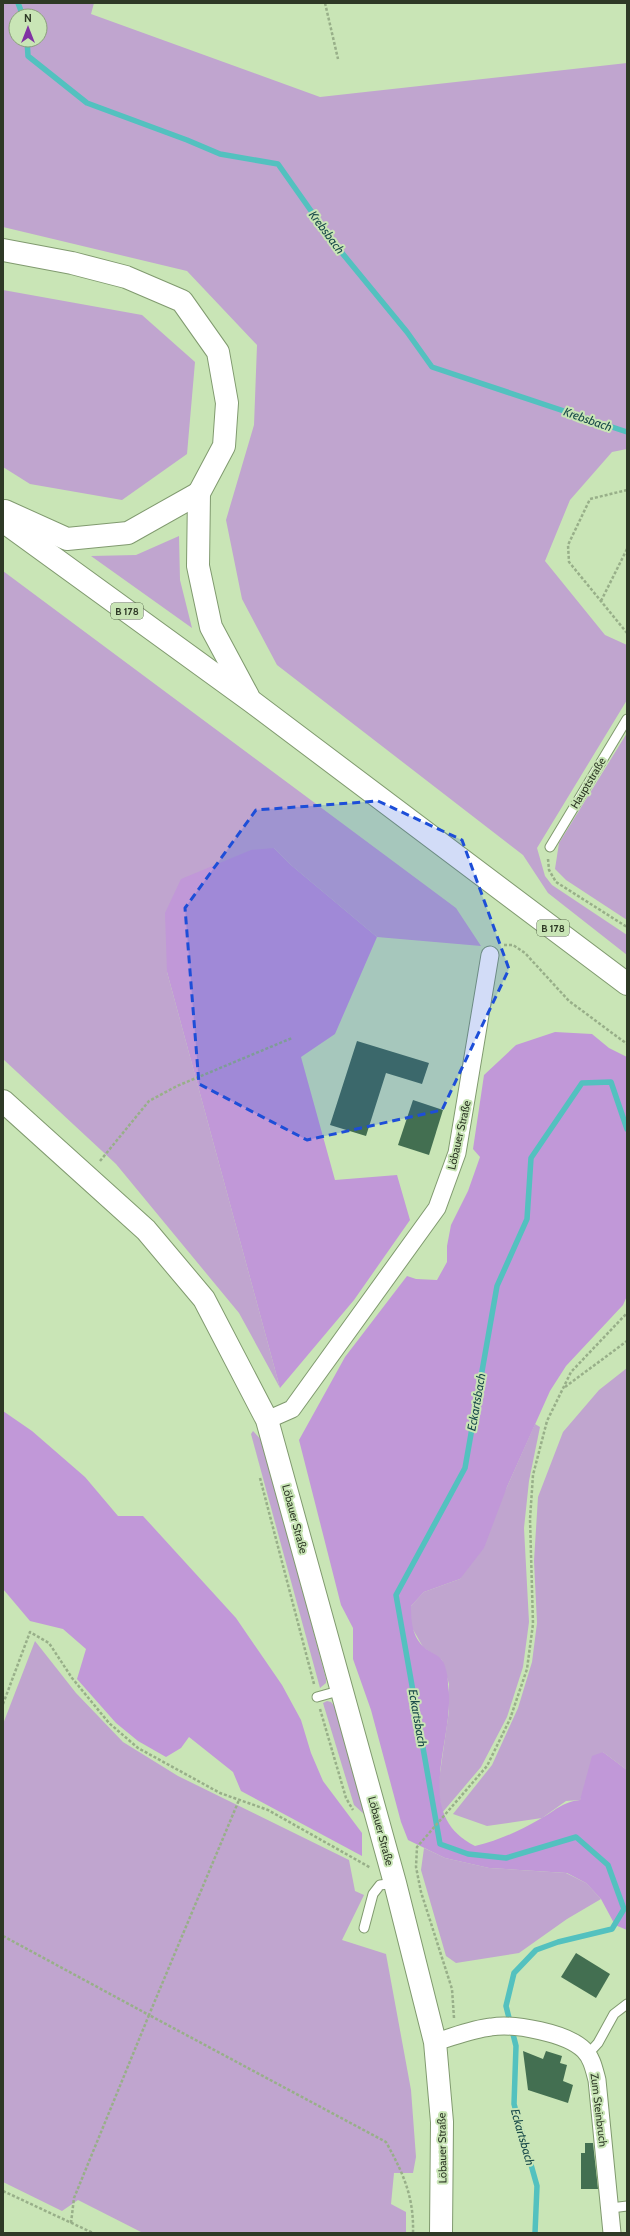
<svg xmlns="http://www.w3.org/2000/svg" width="630" height="2236" font-family="Cabin,sans-serif">
<rect width="100%" height="100%" fill="#c9e5b6"/>
<g fill="#c0a5cf" fill-rule="evenodd">
<path d="M3,3H94L91,14L320,97L627,63V449L612,452L570,500L545,561L605,635L627,645V700L537,848L545,876L552,885L627,935V955L548,893L523,855L277,665L242,599L226,520L254,425L257,345L187,271L3,227ZM16,16H40V40H16Z"/>
<path d="M3,290L142,315L195,362L187,454L122,500L30,484L3,467Z"/>
<path d="M179,536L180,580L192,628L91,556L136,555Z"/>
<path d="M3,571L456,908L481,946L377,937L291,865L274,848L167,972L280,1388L239,1313L116,1164L3,1059Z"/>
<path d="M627,733V920L566,880L555,869L559,843Z"/>
<path d="M627,1368V1770L603,1752L580,1800L566,1801L542,1818L487,1826L453,1814L492,1765L518,1708L532,1662L537,1623L534,1561L538,1497L563,1432L599,1390Z"/>
<path d="M535,1424L540,1427L529,1481L524,1528L529,1622L523,1667L507,1717L481,1767L442,1813L438,1787L449,1711V1684L442,1660L423,1647L411,1626V1606L424,1592L460,1579L507,1487Z"/>
<path d="M253,1431L263,1442L326,1679V1683L320,1688L251,1434Z"/>
<path d="M35,1641L76,1693L123,1742L178,1776L349,1860L355,1891L364,1895L342,1940L386,1954L411,2090L416,2157L413,2173H394L391,2204L406,2212V2233H143L78,2200L62,2211L3,2182V1724Z"/>
<path d="M327,1701L331,1702L335,1707L365,1815L354,1805L323,1703Z"/>
<path d="M424,1848L445,1858L489,1868L566,1873L586,1883L601,1899L567,1919L519,1953L456,1963L446,1956L421,1870Z"/>
</g>
<g fill="#c198d8">
<path d="M274,848L291,865L377,937L335,1034L301,1057L335,1180L397,1175L410,1220L354,1300L280,1388L167,972L165,913L181,879L251,850Z"/>
<path d="M555,1032L592,1034L609,1048L627,1057V1296L623,1305L566,1366L550,1391L507,1487L484,1548L460,1579L424,1592L411,1606C411,1621 412,1637 425,1648C430,1652 438,1655 442,1660C446,1665 448,1678 448,1684C457,1738 409,1813 475,1846C500,1840 517,1832 540,1819C555,1811 562,1802 580,1800L592,1756L603,1752L627,1770V1930L615,1925L601,1899L586,1883L567,1873L489,1868L445,1858L408,1840L401,1822L371,1710L353,1659V1628L341,1605L299,1440L345,1357L407,1276L416,1279L437,1280L447,1262V1246L451,1225L468,1191L480,1157L473,1149L484,1075L516,1045Z"/>
<path d="M3,1411L32,1431L85,1477L118,1516H143L236,1618L282,1685L301,1720L311,1753L323,1781L362,1833V1856L241,1791L233,1772L189,1737L181,1748L166,1757L138,1741L116,1723L77,1679L86,1649L63,1629L30,1621L3,1589Z"/>
</g>
<g fill="none" stroke-linecap="round" stroke-linejoin="round">
<g stroke="#53c1bf" stroke-width="5.5">
<path d="M18,3L23,16"/>
<path d="M27,40L28,56L87,103L187,140L220,154L278,164L333,242L407,332L432,367L627,432"/>
<path d="M535,2233L537,2186L514,2104L516,2046L506,2006L514,1973L536,1950L558,1942L612,1929L624,1909L608,1865L576,1837L506,1858L468,1854L440,1844L396,1595L465,1468L497,1286L527,1219L531,1158L582,1083L611,1082L627,1129"/>
</g>
</g>
<g fill="#436f51">
<path d="M357,1041L429,1063L422,1084L386,1073L366,1136L330,1125Z"/>
<path d="M413,1100L443,1110L429,1155L398,1145Z"/>
<path d="M576,1953L610,1974L596,1998L561,1977Z"/>
<path d="M523,2051L543,2059L546,2051L562,2056L560,2063L567,2065L563,2081L573,2085L568,2103L528,2090Z"/>
<path d="M585,2143H593L598,2189H581V2153H585Z"/>
</g>
<g fill="none" stroke-linecap="round" stroke-linejoin="round">
<g stroke="#809a6f" stroke-width="11">
<g id="lane">
<path d="M550,847L627,719"/>
<path d="M317,1697L342,1690"/>
<path d="M364,1928L373,1894L380,1885L395,1883"/>
<path d="M587,2055L598,2043L614,2014L627,2004"/>
<path d="M611,2208L627,2206"/>
</g>
</g>
<g stroke="#809a6f" stroke-width="19">
<g id="street">
<path d="M267,1420L292,1409L437,1208L457,1153L490,955"/>
<path d="M435,2042C453,2037 472,2029 491,2027C514,2023 567,2033 584,2050C592,2058 594,2069 597,2080L612,2233"/>
</g>
</g>
<g stroke="#809a6f" stroke-width="24">
<path id="secondary" d="M3,1101L146,1230L204,1299L267,1420L395,1883L435,2042L442,2122L441,2233"/>
</g>
<g stroke="#809a6f" stroke-width="24">
<g id="highway">
<path d="M3,250L72,263L126,277L182,301L218,352L227,403L224,446L199,493L198,566L211,627L248,696"/>
<path d="M5,511L67,539L128,533L199,493"/>
<path d="M3,521L251,701L627,984"/>
</g>
</g>
<g stroke="#98af89" stroke-width="2.5" stroke-dasharray="3 2" stroke-linecap="butt">
<path d="M325,3L338,59"/>
<path d="M627,490L590,499L568,545L569,562L627,633"/>
<path d="M601,601L627,549"/>
<path d="M548,859L549,870L556,882L627,927"/>
<path d="M504,945H513L525,953L569,1001L627,1044"/>
<path d="M100,1161L149,1101L177,1086L292,1038"/>
<path d="M565,1387L627,1341"/>
<path d="M260,1478L314,1684"/>
<path d="M3,1704L30,1632L49,1643L72,1678L109,1723L138,1748L220,1793L268,1810L371,1868"/>
<path d="M320,1709L346,1798L353,1810"/>
<path d="M3,1936L149,2015L239,1800"/>
<path d="M454,2018L452,1989L421,1892L416,1867L417,1847L487,1766L510,1719L527,1669L533,1624L530,1519L533,1475L547,1421L571,1372L627,1313"/>
<path d="M3,2191L93,2233"/>
<path d="M71,2223L74,2198L149,2015L386,2142C403,2173 414,2196 413,2233"/>
</g>
<use href="#lane" stroke="#fff" stroke-width="9"/>
<use href="#street" stroke="#fff" stroke-width="17"/>
<use href="#secondary" stroke="#fff" stroke-width="22"/>
<use href="#highway" stroke="#fff" stroke-width="22"/>
</g>
<path fill="#1d4ed8" fill-opacity="0.2" stroke="#1d4ed8" stroke-width="3" stroke-dasharray="8 5" stroke-linejoin="round" d="M378,801L462,840L509,969L442,1110L307,1140L199,1084L185,908L256,810Z"/>
<g text-anchor="middle" dominant-baseline="central" stroke-width="4" stroke-linejoin="round" paint-order="stroke">
<g fill="#c9e5b6" stroke="#5c6d51" stroke-width="1">
<rect x="111" y="603" width="32" height="16" rx="3"/>
<rect x="537" y="920" width="32" height="16" rx="3"/>
</g>
<g font-size="10" font-weight="bold" fill="#2e3926">
<text x="127" y="611">B 178</text>
<text x="553" y="928">B 178</text>
</g>
<g font-size="11" fill="#2e3926" stroke="#c9e5b6">
<text transform="translate(588 783) rotate(-59)">Hauptstraße</text>
<text transform="translate(459 1135) rotate(-77)">Löbauer Straße</text>
<text transform="translate(295 1519) rotate(75)">Löbauer Straße</text>
<text transform="translate(381 1831) rotate(75)">Löbauer Straße</text>
<text transform="translate(599 2110) rotate(83)">Zum Steinbruch</text>
<text transform="translate(442 2148) rotate(-91)">Löbauer Straße</text>
</g>
<g font-size="12" font-style="italic" fill="#1a4b4a" stroke="#c9e5b6">
<text transform="translate(327 232) rotate(53)">Krebsbach</text>
<text transform="translate(588 419) rotate(19)">Krebsbach</text>
<text transform="translate(476 1402) rotate(-80)">Eckartsbach</text>
<text transform="translate(418 1718) rotate(80)">Eckartsbach</text>
<text transform="translate(523 2137) rotate(74)">Eckartsbach</text>
</g>
</g>
<rect width="630" height="2236" fill="none" stroke="#2e3926" stroke-width="8"/>
<g transform="translate(28 28)"><circle r="19" fill="#c9e5b6" stroke="#8ba07c"/>
<path d="M0-3L7 15L0 10L-7 15Z" fill="#8032a3"/>
<text y="-6" font-size="11" font-weight="bold" text-anchor="middle" fill="#2e3926">N</text>
</g>
</svg>
